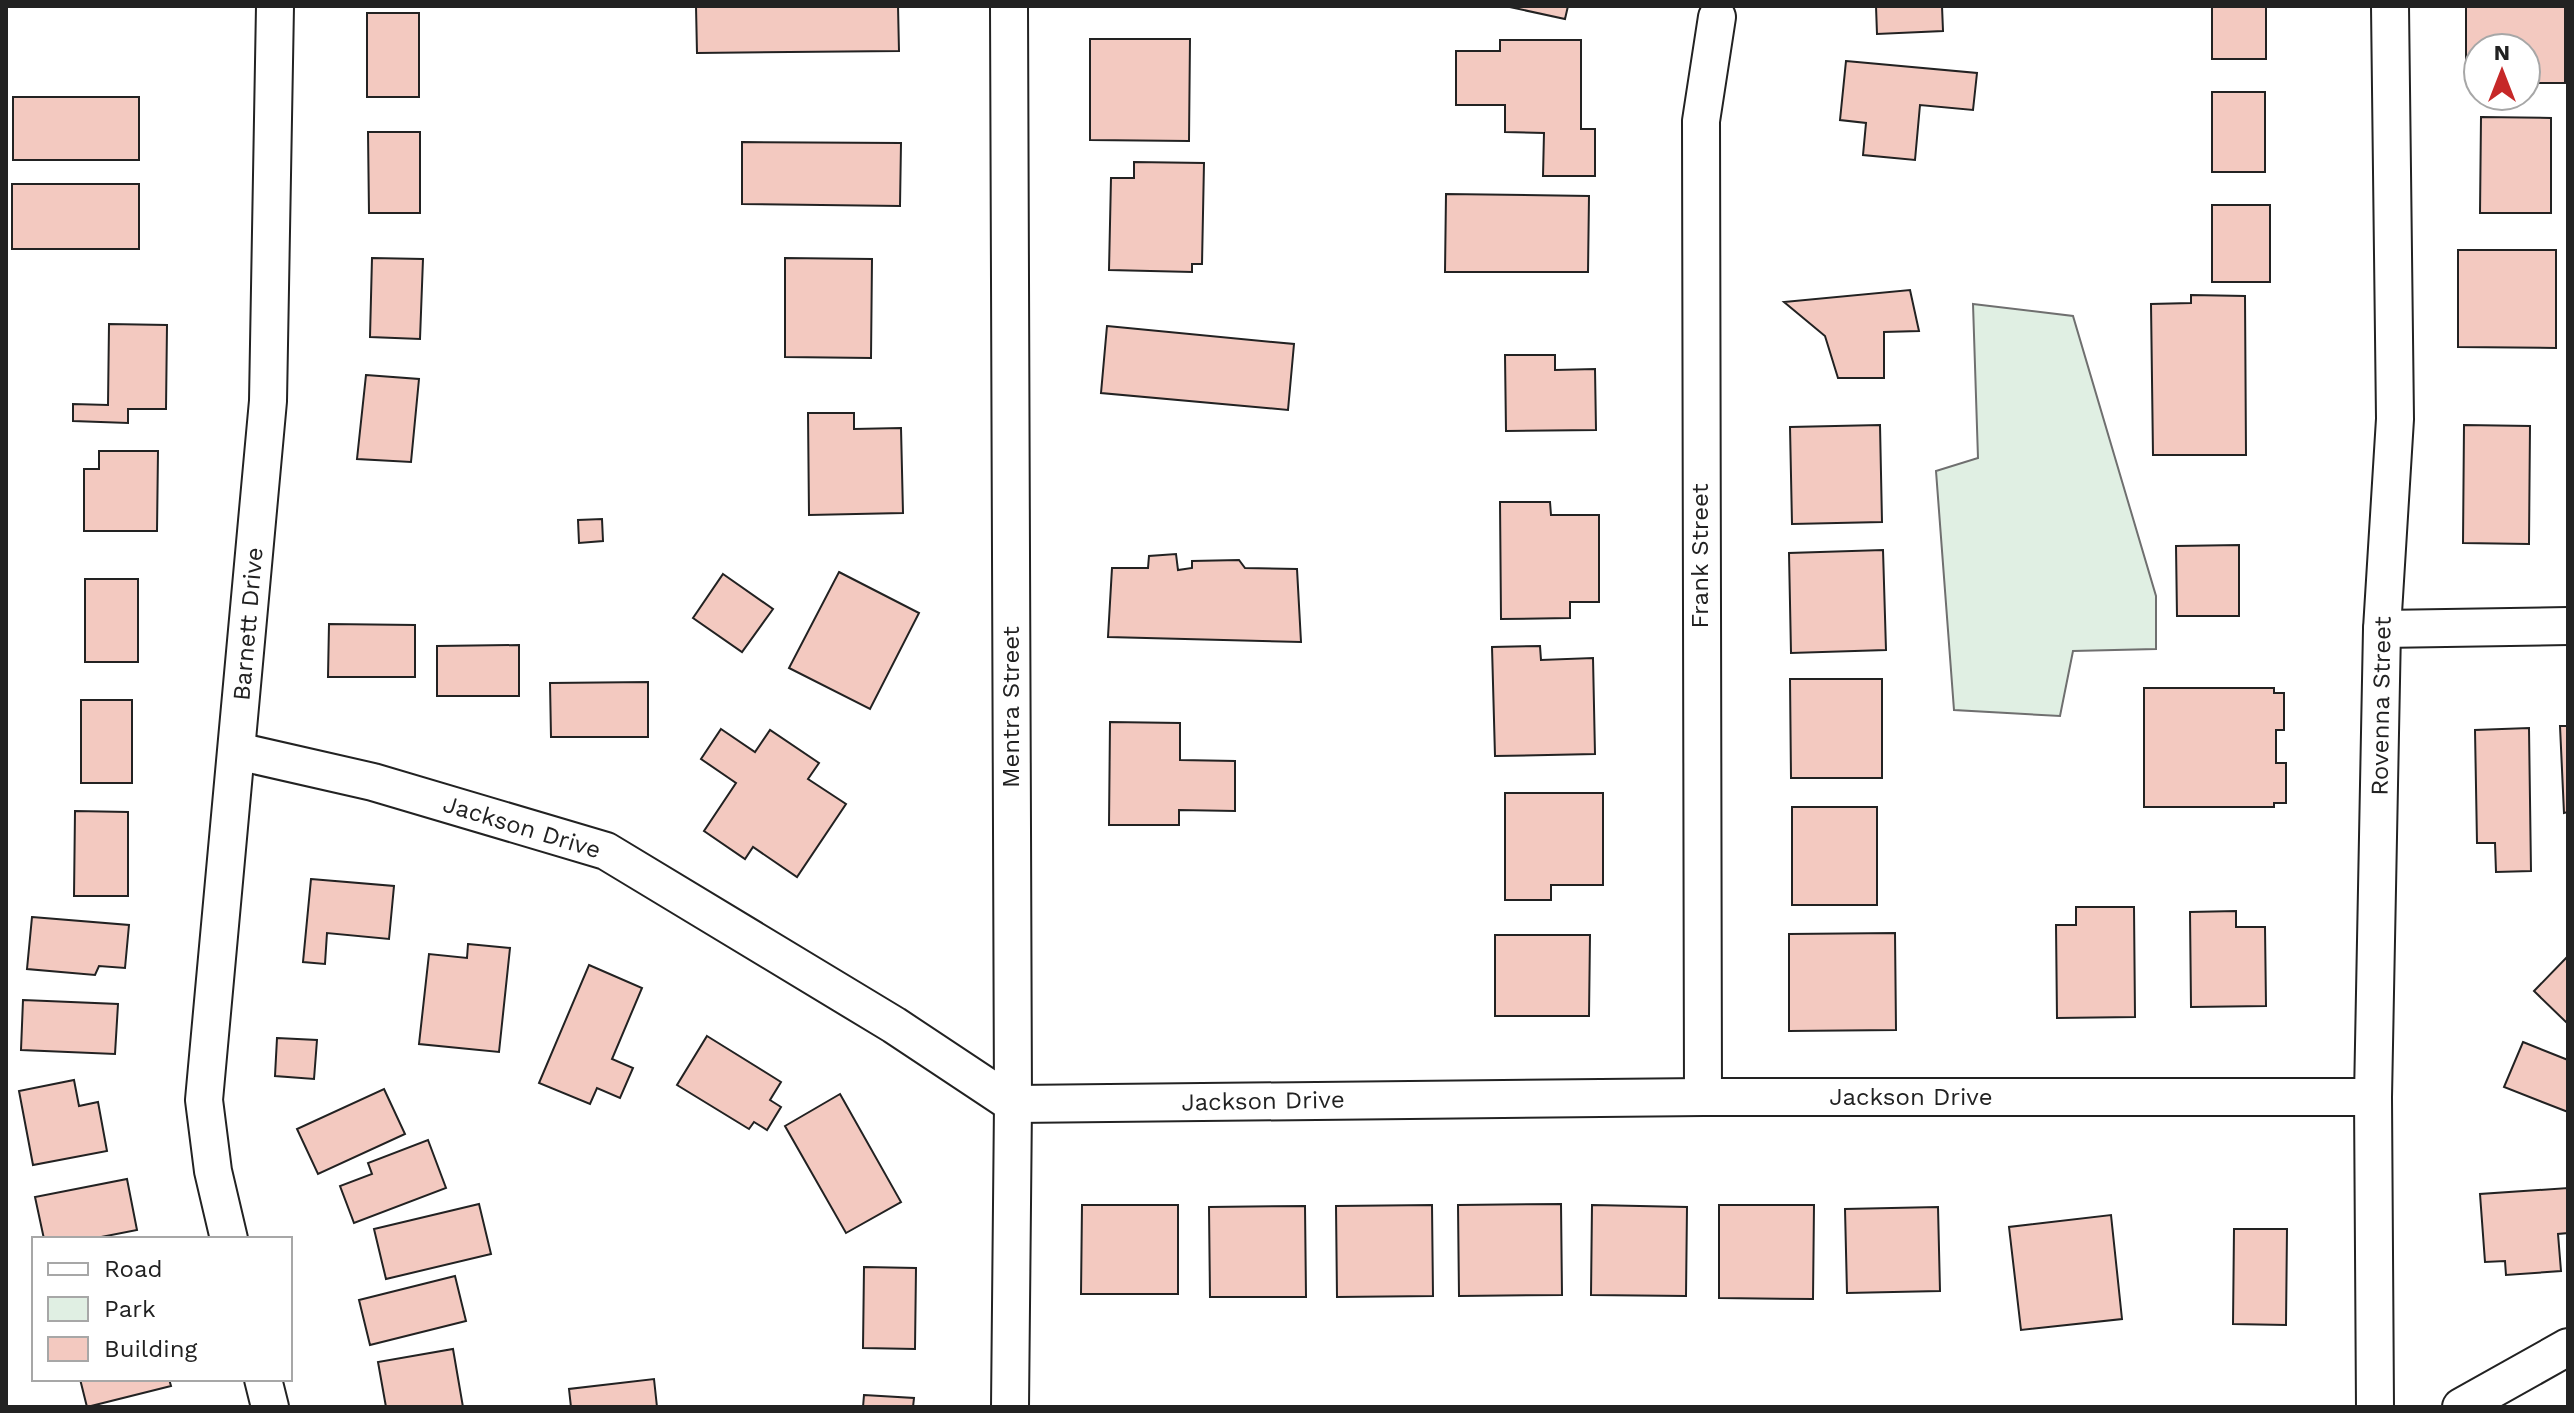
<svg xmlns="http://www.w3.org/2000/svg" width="2574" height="1413" font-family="'Work Sans',sans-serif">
<rect width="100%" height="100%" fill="#fff"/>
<path fill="#e0efe3" stroke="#6f6f6f" stroke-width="2" d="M1973,304L2073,316L2156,596V649L2073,651L2060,716L1954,710L1936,471L1978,458Z"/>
<g fill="#f3c9c0" stroke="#222" stroke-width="2">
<path d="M696,6H898L899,51L697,53Z"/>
<path d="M1505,6H1568L1565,19Z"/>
<path d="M1876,6H1942L1943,31L1877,34Z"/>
<rect x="2212" y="6" width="54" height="53"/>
<path d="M2466,6H2565V83H2526V48H2478V83H2466Z"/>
<rect x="367" y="13" width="52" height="84"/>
<path d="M1090,39H1190L1189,141L1090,140Z"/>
<path d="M1500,40H1581V129H1595V176H1543L1544,133L1505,132V105H1456V51H1500Z"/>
<path d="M1846,61L1977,73L1973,110L1920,105L1915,160L1863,155L1866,123L1840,120Z"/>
<rect x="2212" y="92" width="53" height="80"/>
<rect x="13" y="97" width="126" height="63"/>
<path d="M2481,117L2551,118V213H2480Z"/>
<path d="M368,132H420V213H369Z"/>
<path d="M742,142L901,143L900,206L742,204Z"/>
<path d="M1134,162L1204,163L1202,264H1192V272L1109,270L1111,178H1134Z"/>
<rect x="12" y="184" width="127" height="65"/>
<path d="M1446,194L1589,196L1588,272H1445Z"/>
<rect x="2212" y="205" width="58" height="77"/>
<path d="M2458,250H2556V348L2458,347Z"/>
<path d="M372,258L423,259L420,339L370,337Z"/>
<path d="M785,258L872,259L871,358L785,357Z"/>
<path d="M1910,290L1919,331L1884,332V378H1838L1825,336L1784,302Z"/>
<path d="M2191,295L2245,296L2246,455H2153L2151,304L2191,303Z"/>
<path d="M109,324L167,325L166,409H128V423L73,421V404L108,405Z"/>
<path d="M1107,326L1294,344L1288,410L1101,393Z"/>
<path d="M1505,355H1555V370L1595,369L1596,430L1506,431Z"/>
<path d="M366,375L419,379L411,462L357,459Z"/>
<path d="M808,413H854V429L901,428L903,513L809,515Z"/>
<path d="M1880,425L1882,522L1792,524L1790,427Z"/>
<path d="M2464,425L2530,426L2529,544L2463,543Z"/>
<path d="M99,451H158L157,531H84V469H99Z"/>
<path d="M1500,502H1550L1551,515H1599V602H1570V618L1501,619Z"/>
<path d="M602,519L603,541L579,543L578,520Z"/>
<path d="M2239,545V616H2177L2176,546Z"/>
<path d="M1883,550L1886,650L1791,653L1789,553Z"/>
<path d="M1176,554L1178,570L1192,568V561L1239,560L1245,568L1297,569L1301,642L1108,637L1112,568H1148L1149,556Z"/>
<path d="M839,572L919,613L870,709L789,668Z"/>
<path d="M723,574L773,609L742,652L693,618Z"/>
<rect x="85" y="579" width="53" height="83"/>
<path d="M329,624L415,625V677H328Z"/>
<path d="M519,645V696H437V646Z"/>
<path d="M1540,646L1541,660L1593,658L1595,754L1495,756L1492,647Z"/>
<path d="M1790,679H1882V778H1791Z"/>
<path d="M648,682V737H551L550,683Z"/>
<path d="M2144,688H2274V693H2284V730H2276V763H2286V803H2274V807H2144Z"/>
<rect x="81" y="700" width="51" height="83"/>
<path d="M1110,722L1180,723V760L1235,761V811L1179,810V825H1109Z"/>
<path d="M2560,726H2568V812L2564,813Z"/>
<path d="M2529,728L2531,871L2496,872L2495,843H2477L2475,730Z"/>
<path d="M721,729L755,752L770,730L819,763L808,779L846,804L797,877L753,847L745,859L704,831L736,783L701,759Z"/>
<path d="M1505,793H1603V885H1551V900H1505Z"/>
<rect x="1792" y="807" width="85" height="98"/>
<path d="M75,811L128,812V896H74Z"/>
<path d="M311,879L394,886L389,939L327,933L325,964L303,962Z"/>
<path d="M2076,907H2134L2135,1017L2057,1018L2056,925H2076Z"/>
<path d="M2236,911V927H2265L2266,1006L2191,1007L2190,912Z"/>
<path d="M32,917L129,925L125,968L99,966L95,975L27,969Z"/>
<path d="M1895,933L1896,1030L1789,1031V934Z"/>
<path d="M1495,935H1590L1589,1016H1495Z"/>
<path d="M468,944L510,948L499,1052L419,1044L429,954L467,958Z"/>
<path d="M2568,956V1024L2534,991Z"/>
<path d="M589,965L642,988L612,1059L633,1068L620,1098L597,1088L590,1104L539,1083Z"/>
<path d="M23,1000L118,1004L115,1054L21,1050Z"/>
<path d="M707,1036L781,1082L770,1100L781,1107L767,1130L754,1122L749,1129L677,1085Z"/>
<path d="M277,1038L317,1040L314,1079L275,1076Z"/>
<path d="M2523,1042L2568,1060V1112L2504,1087Z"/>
<path d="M74,1080L79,1106L98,1102L107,1151L33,1165L19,1091Z"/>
<path d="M384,1089L405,1134L318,1174L297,1129Z"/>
<path d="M840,1094L901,1202L846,1233L785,1126Z"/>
<path d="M428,1140L446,1188L354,1223L340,1186L372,1174L368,1163Z"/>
<path d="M127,1179L137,1230L91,1239H44L35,1197Z"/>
<path d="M2568,1188V1233L2558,1234L2561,1271L2506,1275L2505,1261L2485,1262L2480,1194Z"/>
<path d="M479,1204L491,1254L386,1279L374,1229Z"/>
<path d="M1561,1204L1562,1295L1459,1296L1458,1205Z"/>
<path d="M1082,1205H1178V1294H1081Z"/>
<path d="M1432,1205L1433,1296L1337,1297L1336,1206Z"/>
<path d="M1592,1205L1687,1207L1686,1296L1591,1295Z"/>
<path d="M1719,1205H1814L1813,1299L1719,1298Z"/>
<path d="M1305,1206L1306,1297H1210L1209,1207Z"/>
<path d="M1938,1207L1940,1291L1847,1293L1845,1209Z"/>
<path d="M2111,1215L2122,1319L2021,1330L2009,1227Z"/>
<path d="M2234,1229H2287L2286,1325L2233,1324Z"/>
<path d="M864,1267L916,1268L915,1349L863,1348Z"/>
<path d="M455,1276L466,1321L370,1345L359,1300Z"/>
<path d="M453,1349L463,1407H386L378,1362Z"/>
<path d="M80,1379H169L171,1386L87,1407Z"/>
<path d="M654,1379L657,1407H571L569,1389Z"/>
<path d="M864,1395L914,1398L913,1407H863Z"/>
</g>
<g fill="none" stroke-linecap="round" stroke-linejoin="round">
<g stroke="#222" stroke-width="40">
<g id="street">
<path d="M1009,6L1013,1104L1010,1407"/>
<path d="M2382,629L2568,626"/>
<path d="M237,751L373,782L606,851L894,1025L1013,1104L1703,1097H2373"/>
<path d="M1703,1097L1701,121L1717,17"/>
<path d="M229,1239L213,1171L204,1100L268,401L275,6"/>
<path d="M263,1379L270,1407"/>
<path d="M2375,1407L2373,1097L2382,629L2395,419L2390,6"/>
<path d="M2461,1407L2568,1347"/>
</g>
</g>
<use href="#street" stroke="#fff" stroke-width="36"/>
</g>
<g text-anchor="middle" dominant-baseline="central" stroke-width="6" stroke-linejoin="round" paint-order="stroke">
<g font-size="24" fill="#222" stroke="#fff">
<text transform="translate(1700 556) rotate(-90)">Frank Street</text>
<text transform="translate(248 624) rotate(-85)">Barnett Drive</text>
<text transform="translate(2381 706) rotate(-89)">Rovenna Street</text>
<text transform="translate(1011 707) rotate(-90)">Mentra Street</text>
<text transform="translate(522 827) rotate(17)">Jackson Drive</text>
<text x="1911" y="1097">Jackson Drive</text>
<text transform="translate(1263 1101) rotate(-1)">Jackson Drive</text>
</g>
</g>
<rect width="2574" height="1413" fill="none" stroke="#222222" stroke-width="16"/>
<rect x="32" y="1237" width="260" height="144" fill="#ffffff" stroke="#a7a7a7" stroke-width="2"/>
<rect x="48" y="1263" width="40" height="12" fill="#ffffff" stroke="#a7a7a7" stroke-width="2"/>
<text x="104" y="1277" font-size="24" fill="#222222">Road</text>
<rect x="48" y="1297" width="40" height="24" fill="#e0efe3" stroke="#a7a7a7" stroke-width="2"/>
<text x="104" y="1317" font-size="24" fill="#222222">Park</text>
<rect x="48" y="1337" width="40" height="24" fill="#f3c9c0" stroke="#a7a7a7" stroke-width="2"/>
<text x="104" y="1357" font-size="24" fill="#222222">Building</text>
<g transform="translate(2502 72)"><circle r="38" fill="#ffffff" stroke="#a7a7a7" stroke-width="2"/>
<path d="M0-6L14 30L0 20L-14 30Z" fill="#c62828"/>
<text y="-12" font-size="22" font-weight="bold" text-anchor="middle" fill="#222222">N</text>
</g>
</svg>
